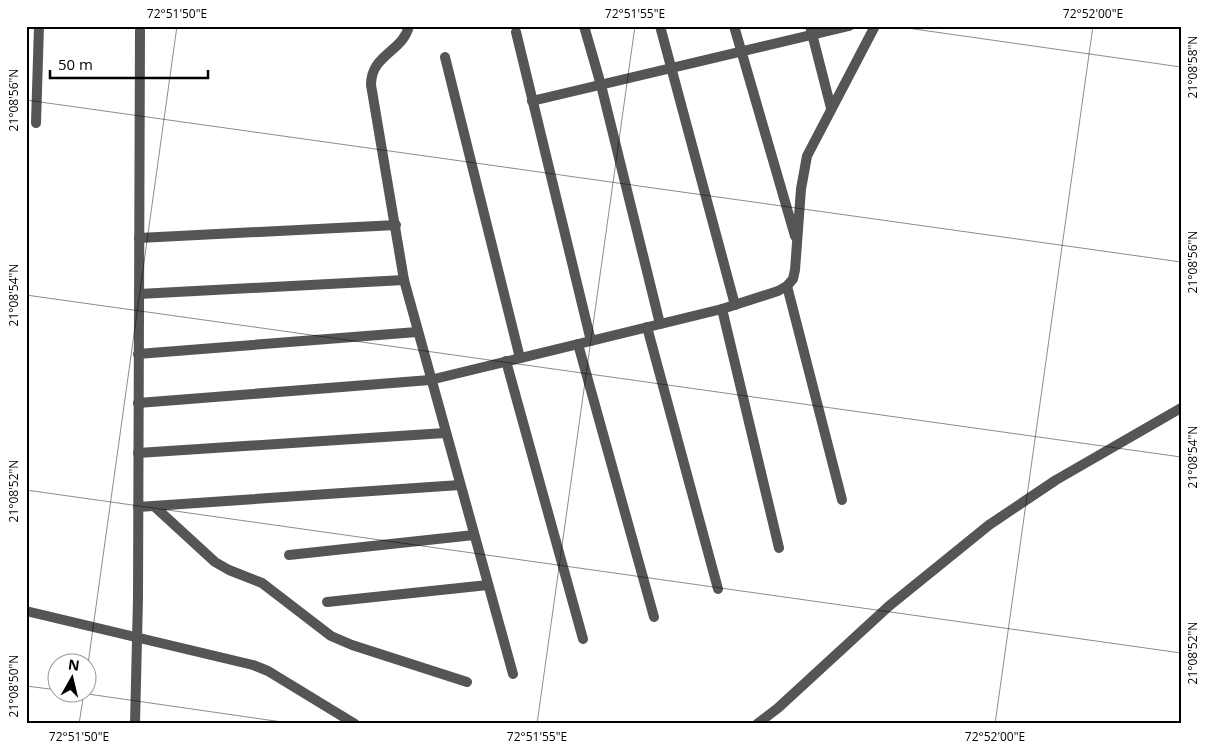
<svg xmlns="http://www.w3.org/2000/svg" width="1207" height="750" font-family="'Open Sans',sans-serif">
<rect width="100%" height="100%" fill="#fff"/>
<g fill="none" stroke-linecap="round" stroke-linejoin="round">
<path stroke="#555" stroke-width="10" d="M36,123L39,26"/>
<g stroke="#555" stroke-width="10">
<path d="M409,26C403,52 371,54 371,85L404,280L513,674"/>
<path d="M584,26L601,85L660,324"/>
<path d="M660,26L735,305"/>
<path d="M734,26L795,236"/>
<path d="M810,26L831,108"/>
<path d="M516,32L591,341"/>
<path d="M445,57L520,358"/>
<path d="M532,101L849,26"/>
<path d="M139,238L396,225"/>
<path d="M787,286L842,500"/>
<path d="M139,294L404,280"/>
<path d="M722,309L779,548"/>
<path d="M647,327L718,589"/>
<path d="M578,344L654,617"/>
<path d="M138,354L417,332"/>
<path d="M506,361L583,639"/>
<path d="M138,403L430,380L722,309L778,291L787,286L793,279L795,270L801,189L807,156L875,26"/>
<path d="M138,453L445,433"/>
<path d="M154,506L215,562L229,570L262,583L331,636L352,645L467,682"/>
<path d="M138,507L460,485"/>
<path d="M289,555L474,535"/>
<path d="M327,602L488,585"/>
<path d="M26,611L253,665L268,671L355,724"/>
<path d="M757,724L778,708L889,606L989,525L1056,480L1181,408"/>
</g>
<path stroke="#555" stroke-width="10" d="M135,724L138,598L140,26"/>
</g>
<path fill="none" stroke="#000" stroke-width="1" stroke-opacity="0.45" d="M893,26L1181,67M26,100L1181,262M26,295L1181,457M26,490L1181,653M88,664L177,26M26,686L58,690M74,692L296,724M79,724L84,692M537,724L635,26M995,724L1093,26"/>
<rect width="1207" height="750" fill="none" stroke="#ffffff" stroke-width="55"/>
<g transform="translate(72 678) rotate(8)"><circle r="24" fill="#ffffff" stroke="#999999"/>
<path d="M0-4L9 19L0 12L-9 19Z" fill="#000000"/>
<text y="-8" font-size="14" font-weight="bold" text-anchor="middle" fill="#000000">N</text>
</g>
<path d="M50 70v8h158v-8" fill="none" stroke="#000000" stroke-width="2.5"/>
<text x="58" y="70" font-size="15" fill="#000000" stroke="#ffffff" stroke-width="4" paint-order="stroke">50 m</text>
<rect x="28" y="28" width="1152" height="694" fill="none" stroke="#000" stroke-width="2"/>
<g font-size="12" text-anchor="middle" fill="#000">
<text x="177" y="18">72°51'50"E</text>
<text x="635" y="18">72°51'55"E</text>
<text x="1093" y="18">72°52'00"E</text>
<text transform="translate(1193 67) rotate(-90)" y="4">21°08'58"N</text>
<text transform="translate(14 100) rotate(-90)" y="4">21°08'56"N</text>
<text transform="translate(1193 262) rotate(-90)" y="4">21°08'56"N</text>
<text transform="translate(14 295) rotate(-90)" y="4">21°08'54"N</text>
<text transform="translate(1193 457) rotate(-90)" y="4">21°08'54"N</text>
<text transform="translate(14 491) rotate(-90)" y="4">21°08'52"N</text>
<text transform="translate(1193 653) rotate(-90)" y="4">21°08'52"N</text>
<text transform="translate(14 686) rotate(-90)" y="4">21°08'50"N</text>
<text x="79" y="741">72°51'50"E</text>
<text x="537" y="741">72°51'55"E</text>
<text x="995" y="741">72°52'00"E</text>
</g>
</svg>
